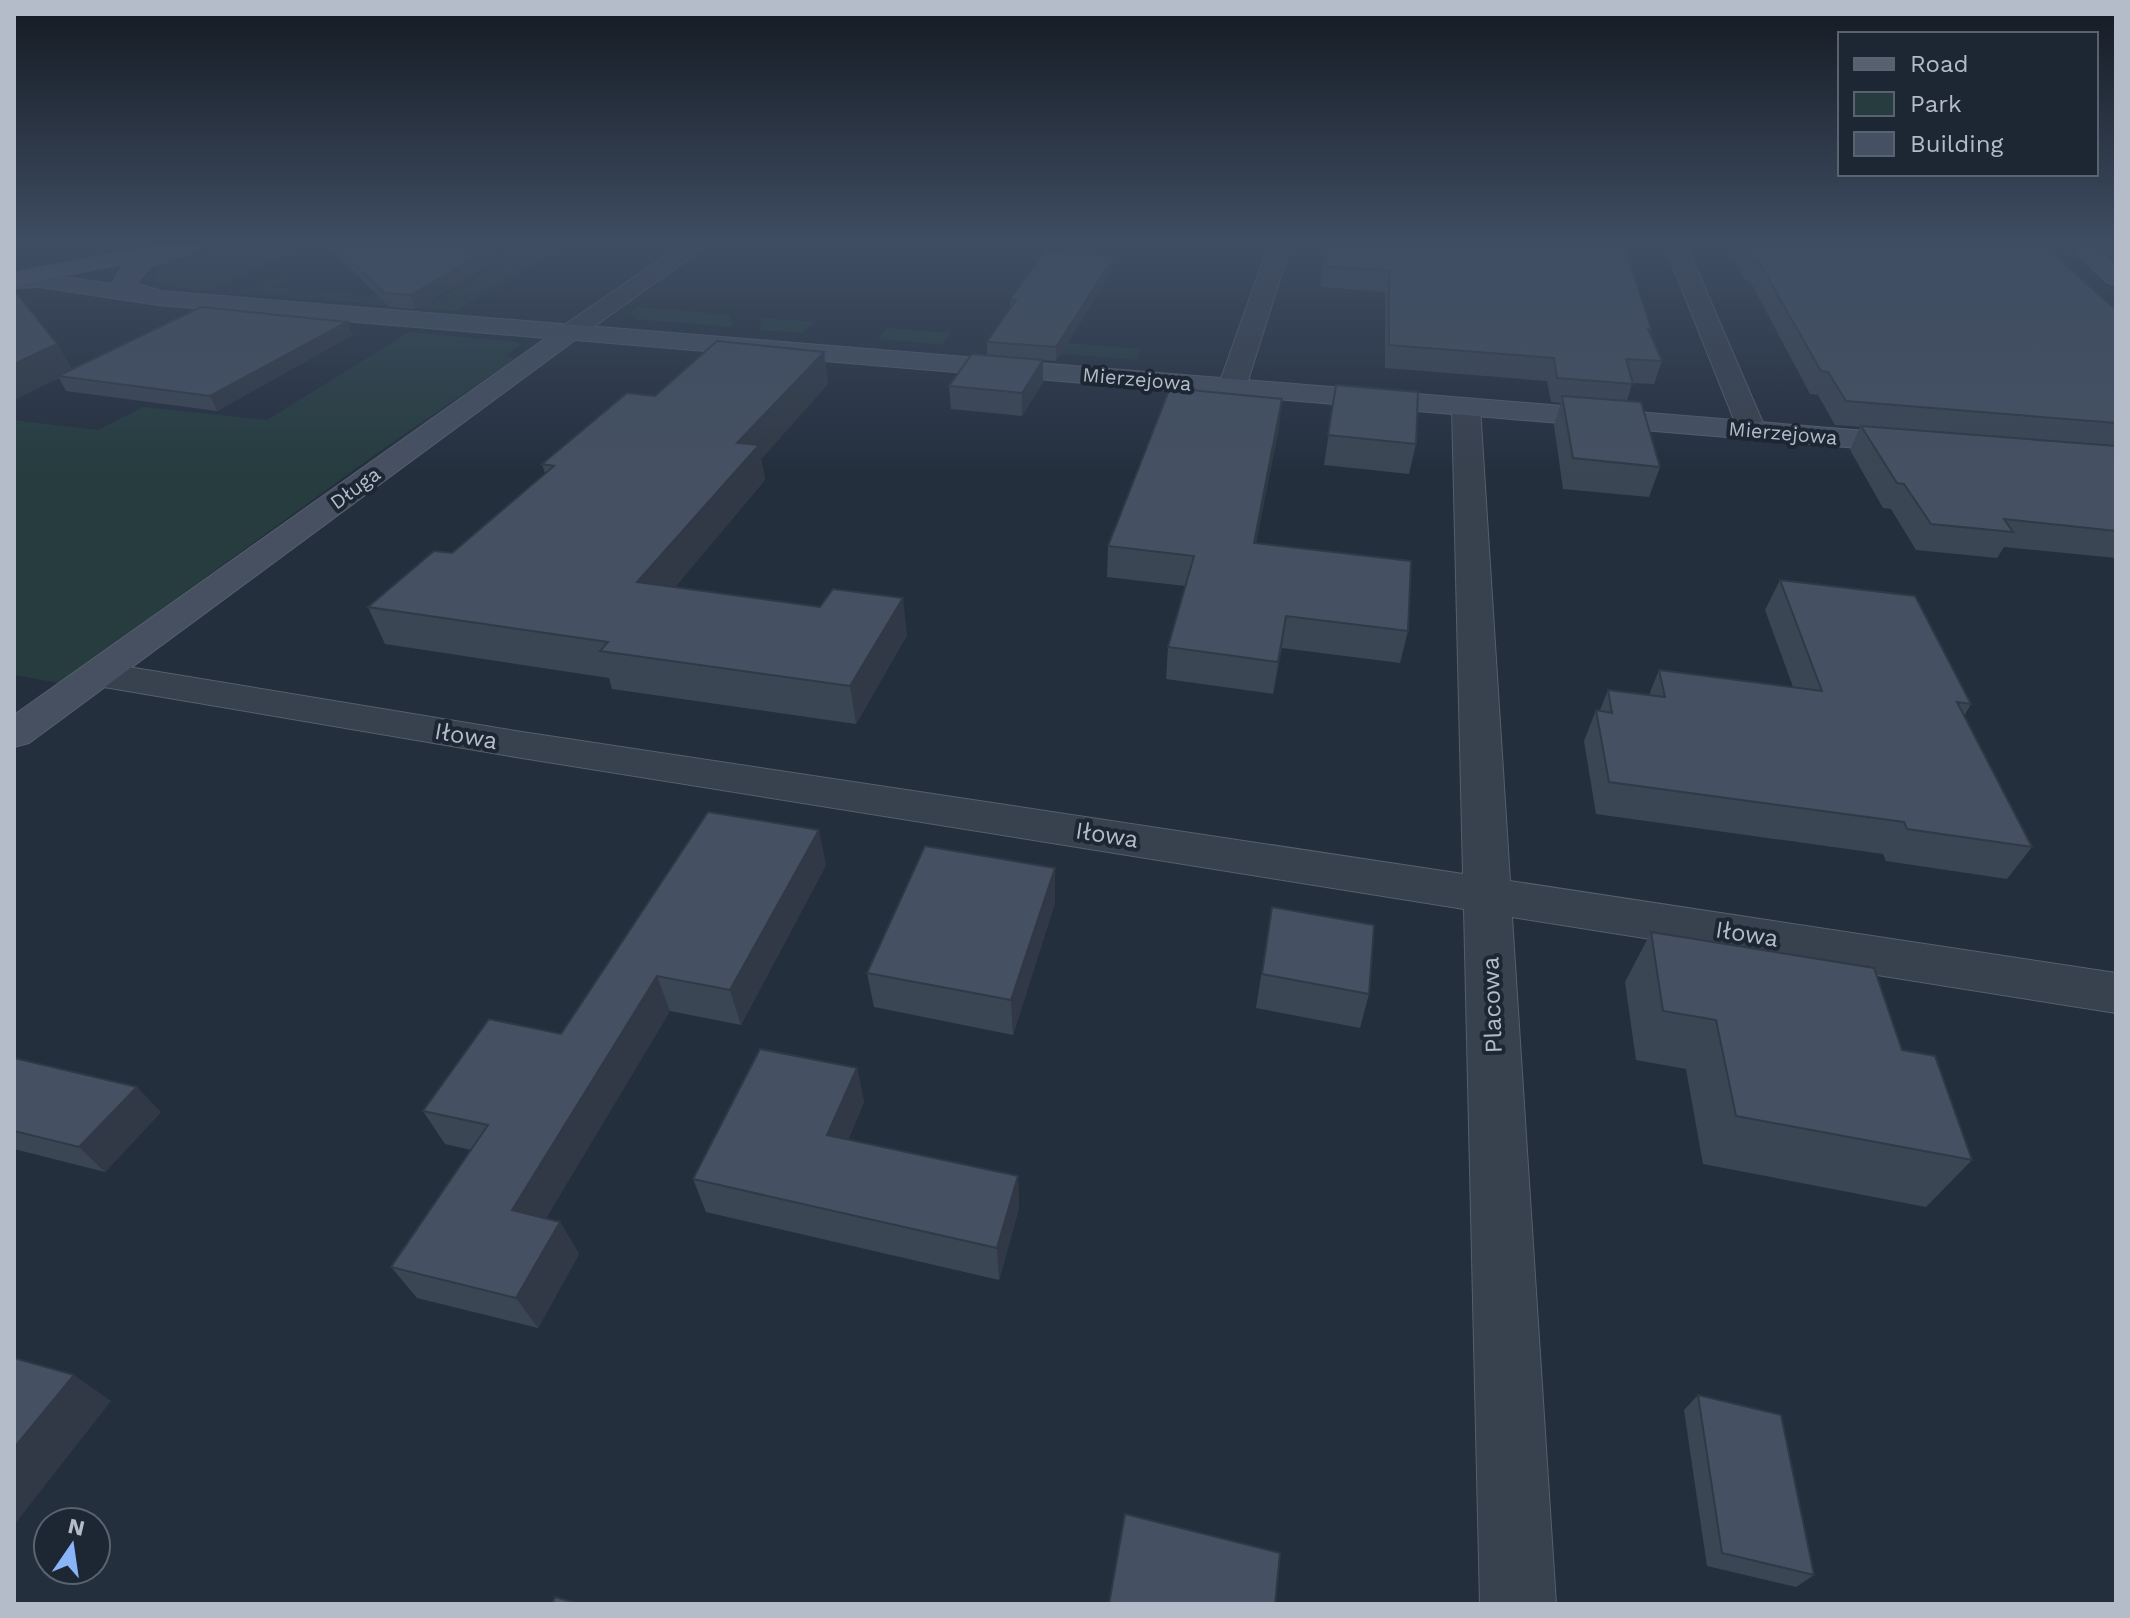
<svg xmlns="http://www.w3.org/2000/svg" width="2130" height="1618" font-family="'Work Sans',sans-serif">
<rect width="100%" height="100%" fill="#242f3e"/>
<g fill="#263c3f">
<path d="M263,244H306L211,291L167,287L152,279L165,263Z"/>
<path d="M521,244H567L456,311L237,293L262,281L288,277L291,278L276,287L438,300L495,265L486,259L528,250Z"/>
<path d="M637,307L732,315L730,318L733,327L634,319L631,312Z"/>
<path d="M761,318L814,322L803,333L760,330Z"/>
<path d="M887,328L951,333L942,345L878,339Z"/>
<path d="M409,332L518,342L520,345L506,356L516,358L390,444L59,683L14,675V420L98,430L143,407L267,420Z"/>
<path d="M1057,342L1141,349L1137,360L1051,353Z"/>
</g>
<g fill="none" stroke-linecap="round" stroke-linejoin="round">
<g stroke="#565f6c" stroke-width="2">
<g id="street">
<path d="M683,244H709L578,338H560L556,333L560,328Z"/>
<path d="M1269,244H1291L1246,387L1242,393H1222L1218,387Z"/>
<path d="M1664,244H1686L1766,430L1762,436L1752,439L1742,436L1738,430Z"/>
<path d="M1466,399L1476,401L1480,407L1510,881L2116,973V1013L1512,917L1556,1604H1480L1464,909L522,758L98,686L84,682L79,674L84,666L98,662L522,732L1463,874L1452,407L1456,401Z"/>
</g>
</g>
<g stroke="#565f6c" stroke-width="2">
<g id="secondary">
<path d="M168,244L199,246L196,251L150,267L136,283L161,291L1916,435L1926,438L1931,444L1926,450L1916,453L575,340L29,743L14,747V715L546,338L158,305L39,287L14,288V274L39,273L113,284C120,261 146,250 168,244Z"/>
<path d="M2066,244H2090L2116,266V285L2108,283Z"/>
</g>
</g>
<g stroke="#414a57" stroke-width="2">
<path id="primary" d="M160,244H206L195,250L14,286V272Z"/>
</g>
<use href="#street" fill="#38414e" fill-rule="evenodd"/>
<use href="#secondary" fill="#465061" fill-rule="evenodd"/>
<use href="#primary" fill="#56606e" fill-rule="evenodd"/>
</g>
<g fill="#3b4654">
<path d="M327,244H411L492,264L415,309L390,307L329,249Z"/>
<path d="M1327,244L1651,329L1650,332L1662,361L1654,384L1632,383L1627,401L1660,467L1649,497L1563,489L1554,425L1561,403L1551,402L1547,381L1385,368V292L1320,287Z"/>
<path d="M1727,244H2042L2116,310V558L2004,547L1997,558L1916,550L1891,509L1883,508L1850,450L1860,427L1835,425L1818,395L1810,394L1750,281L1745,280Z"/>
<path d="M1113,270L1056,361L1043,360V382L1022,416L951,409L949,386L987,355V342L1010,309V299Z"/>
<path d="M353,335L217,411L66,391L59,378L14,400L57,344L72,369Z"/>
<path d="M824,352L828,384L761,459L765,480L675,587L907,635L856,724L612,689L609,678L385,644L368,607L452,553L545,473L542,464L655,396Z"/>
<path d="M1336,385L1416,444L1409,474L1324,465Z"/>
<path d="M1279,427L1256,543L1408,631L1400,663L1282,648L1273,694L1166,679L1168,647L1185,586L1107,577L1108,546Z"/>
<path d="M1780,580L1971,704L1964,716L2032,847L2007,879L1886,861L1883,854L1596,814L1584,741L1596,710H1600L1608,690L1649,695L1659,670L1793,687L1765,610Z"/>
<path d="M826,865L741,1025L670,1011L546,1218L560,1222L579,1254L538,1328L417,1298L391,1267L471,1150L445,1144L423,1111L561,1034Z"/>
<path d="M1055,868V903L1013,1035L874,1007L867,973Z"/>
<path d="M1272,907L1369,994L1360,1028L1256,1008Z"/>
<path d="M1651,932L1902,1050L1972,1160L1926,1207L1703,1164L1686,1069L1636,1060L1625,982Z"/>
<path d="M14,1058L161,1112L105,1172L14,1149Z"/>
<path d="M857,1068L864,1102L848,1140L1018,1176L1019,1208L999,1280L706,1212L693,1179Z"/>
<path d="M1698,1395L1814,1575L1796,1587L1707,1566L1684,1410Z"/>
</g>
<g fill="#303945">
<path d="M488,251L492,264L415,309L410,295Z"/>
<path d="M1114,257L1113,270L1056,361V347Z"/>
<path d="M347,322L353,335L217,411L210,396Z"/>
<path d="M57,344L73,371L58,376L59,378L14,400V364Z"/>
<path d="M824,352L828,384L761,459L765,480L648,619L637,582L737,443Z"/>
<path d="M1043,360V382L1022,416V393Z"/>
<path d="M1282,399L1279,427L1250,574L1254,543Z"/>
<path d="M903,598L907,635L856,724L850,686Z"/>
<path d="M1286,616L1282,648L1273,694L1278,662Z"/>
<path d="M819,830L826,865L741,1025L730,990Z"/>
<path d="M1055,868V903L1013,1035L1011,1000Z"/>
<path d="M657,976L670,1011L532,1242L512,1210Z"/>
<path d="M857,1068L864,1102L836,1169L827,1135Z"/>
<path d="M137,1087L161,1112L105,1172L79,1147Z"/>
<path d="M1018,1176L1019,1208L999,1280L997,1248Z"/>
<path d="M560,1222L579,1254L538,1328L516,1298Z"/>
<path d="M74,1375L111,1401L14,1525V1448Z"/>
</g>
<g fill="#455162" stroke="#303945" stroke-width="2">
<path d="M332,244H411L488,251L410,295L385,293Z"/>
<path d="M1327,244H1624L1651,329H1648L1662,361L1626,359L1633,384L1557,378L1554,358L1389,345V271L1323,266Z"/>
<path d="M1744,244H2042L2116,310V423L1846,401L1828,372L1821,371L1758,260H1753Z"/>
<path d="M1046,251L1114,257L1056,347L987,342L1016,300L1010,299Z"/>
<path d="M14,290L57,344L14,364Z"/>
<path d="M201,307L347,322L210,396L58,376Z"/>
<path d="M717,341L824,352L737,443L759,445L637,582L820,607L833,589L903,598L850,686L600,651L608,642L368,607L434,551L452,553L554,466L542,464L627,393L655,396Z"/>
<path d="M972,354L1043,360L1022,393L949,386Z"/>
<path d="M1336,385L1418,392L1416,444L1328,435Z"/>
<path d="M1170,388L1282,399L1254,543L1411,561L1408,631L1286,616L1278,662L1168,647L1194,556L1108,546Z"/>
<path d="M1562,396L1641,402L1660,467L1573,458Z"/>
<path d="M1861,426L2116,446V531L2004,519L2013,532L1931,524L1904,484L1897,483Z"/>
<path d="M1780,580L1915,596L1971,704L1957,702L2032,847L1907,829L1904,822L1609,782L1596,710L1612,713L1608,690L1665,697L1659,670L1822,691Z"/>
<path d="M708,812L819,830L730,990L657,976L512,1210L560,1222L516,1298L391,1267L488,1125L423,1111L489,1019L561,1034Z"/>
<path d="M925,846L1055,868L1011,1000L867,973Z"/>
<path d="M1272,907L1374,925L1369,994L1262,974Z"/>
<path d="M1651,932L1874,968L1902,1050L1935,1056L1972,1160L1736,1116L1716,1020L1663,1011Z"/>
<path d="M760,1049L857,1068L827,1135L1018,1176L997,1248L693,1179Z"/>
<path d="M14,1058L137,1087L79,1147L14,1131Z"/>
<path d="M14,1358L74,1375L14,1448Z"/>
<path d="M1698,1395L1781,1415L1814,1575L1722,1553Z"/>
<path d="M1125,1514L1280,1553L1275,1604H1109Z"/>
<path d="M555,1597L579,1604H552Z"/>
</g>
<linearGradient id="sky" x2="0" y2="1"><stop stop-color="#141a22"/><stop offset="0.52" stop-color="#3f4d63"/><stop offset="1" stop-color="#3f4d63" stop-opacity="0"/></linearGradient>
<rect width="2130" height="471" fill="url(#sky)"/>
<g text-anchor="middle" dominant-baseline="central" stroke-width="8" stroke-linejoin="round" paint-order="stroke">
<g font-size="20" fill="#b4bcc9" stroke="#1d2633">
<text transform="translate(1137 379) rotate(5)">Mierzejowa</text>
<text transform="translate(1783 433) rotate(5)">Mierzejowa</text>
<text transform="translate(355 488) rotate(-36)">Długa</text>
</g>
<g font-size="24" fill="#b4bcc9" stroke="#1d2633">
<text transform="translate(466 736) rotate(10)">Iłowa</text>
<text transform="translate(1107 835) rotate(9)">Iłowa</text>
<text transform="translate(1747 934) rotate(9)">Iłowa</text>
<text transform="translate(1492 1005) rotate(-92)">Placowa</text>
</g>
</g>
<rect width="2130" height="1618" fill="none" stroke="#b4bcc9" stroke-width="32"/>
<rect x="1838" y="32" width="260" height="144" fill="#1d2633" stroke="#59626f" stroke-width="2"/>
<rect x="1854" y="58" width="40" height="12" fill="#56606e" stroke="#59626f" stroke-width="2"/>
<text x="1910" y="72" font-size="24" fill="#b4bcc9">Road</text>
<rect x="1854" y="92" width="40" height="24" fill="#263c3f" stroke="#59626f" stroke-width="2"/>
<text x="1910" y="112" font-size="24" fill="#b4bcc9">Park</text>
<rect x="1854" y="132" width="40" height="24" fill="#455162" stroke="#59626f" stroke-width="2"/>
<text x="1910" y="152" font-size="24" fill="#b4bcc9">Building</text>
<g transform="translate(72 1546) rotate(13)"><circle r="38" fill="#1d2633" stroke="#59626f" stroke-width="2"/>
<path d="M0-6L14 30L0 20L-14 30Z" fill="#8ab4f8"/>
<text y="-12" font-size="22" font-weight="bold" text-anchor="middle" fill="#b4bcc9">N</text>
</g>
</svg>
